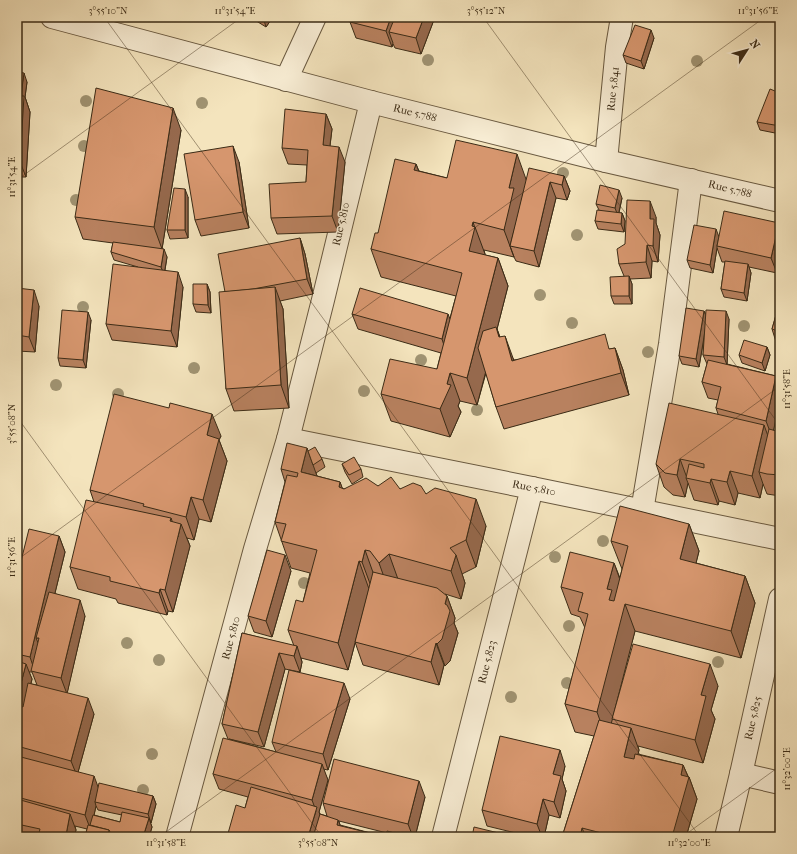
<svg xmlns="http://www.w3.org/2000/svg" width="797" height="854" font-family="'IM FELL French Canon',serif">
<rect width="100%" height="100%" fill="#f4e4bd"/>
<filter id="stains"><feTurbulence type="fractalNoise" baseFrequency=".005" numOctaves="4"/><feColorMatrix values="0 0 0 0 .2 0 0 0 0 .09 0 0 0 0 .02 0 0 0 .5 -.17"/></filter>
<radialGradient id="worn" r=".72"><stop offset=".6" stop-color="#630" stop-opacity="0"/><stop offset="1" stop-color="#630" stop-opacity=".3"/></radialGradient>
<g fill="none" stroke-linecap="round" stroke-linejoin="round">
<g stroke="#695940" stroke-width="24">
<g id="minor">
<path d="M52,17L371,102L606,161L780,201"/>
<path d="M286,80L315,17"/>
<path d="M606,161L617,47L622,17"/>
<path d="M288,439L323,300L371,102"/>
<path d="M642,511L670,344L691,180"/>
<path d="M741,774L780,783"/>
<path d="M177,837L255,549L288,439L532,488L780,539"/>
<path d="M443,837L532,488"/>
<path d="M726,837L741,774L780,599"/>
</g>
</g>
<use href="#minor" stroke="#f8edd4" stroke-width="22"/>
</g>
<g fill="#a09372">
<circle cx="428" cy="60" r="6"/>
<circle cx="697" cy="61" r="6"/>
<circle cx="86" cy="101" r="6"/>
<circle cx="202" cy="103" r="6"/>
<circle cx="84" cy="146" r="6"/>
<circle cx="563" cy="173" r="6"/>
<circle cx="76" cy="200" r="6"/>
<circle cx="577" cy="235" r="6"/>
<circle cx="540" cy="295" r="6"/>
<circle cx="83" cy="307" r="6"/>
<circle cx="572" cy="323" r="6"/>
<circle cx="744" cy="326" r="6"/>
<circle cx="648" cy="352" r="6"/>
<circle cx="421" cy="360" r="6"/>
<circle cx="194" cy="368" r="6"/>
<circle cx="56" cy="385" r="6"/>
<circle cx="364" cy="391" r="6"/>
<circle cx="118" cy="394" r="6"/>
<circle cx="477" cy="410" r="6"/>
<circle cx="603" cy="541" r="6"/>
<circle cx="555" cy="557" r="6"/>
<circle cx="304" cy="583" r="6"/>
<circle cx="569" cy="626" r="6"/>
<circle cx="127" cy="643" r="6"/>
<circle cx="159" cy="660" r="6"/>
<circle cx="718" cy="662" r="6"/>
<circle cx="567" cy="683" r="6"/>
<circle cx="511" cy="697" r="6"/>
<circle cx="152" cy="754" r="6"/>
<circle cx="143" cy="790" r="6"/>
</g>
<g fill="#b8815f" stroke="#3b2b16" fill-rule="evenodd">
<path d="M250,17H273L266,27Z"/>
<path d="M435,17L421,54L395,48L393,44L392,47L356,38L350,22Z"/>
<path d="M654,38L644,69L626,63L623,55Z"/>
<path d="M17,72L27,82L25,97L30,112L26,177H17Z"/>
<path d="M780,93V134L760,130L757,122Z"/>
<path d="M326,114L332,129L330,146L345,162L338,232L277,234L271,218L306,182L307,165L288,164L282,148Z"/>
<path d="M181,130L162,249L167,257L165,270L183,287L177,347L112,340L106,324L138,267L114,260L111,252L113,243L83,239L75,217Z"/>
<path d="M239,162L249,228L201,236L195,220Z"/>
<path d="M416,164L419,171L447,178L526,180L564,176L570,191L567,200L556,198L539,267L516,261L514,257L484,250L485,254V255L498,258L508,286L497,329L500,337L514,360L610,349L615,348L623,370L629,395L504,429L496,407L486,373L477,405L460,401L458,406L461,412L450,437L391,421L381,394L437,369L441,353L358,329L352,314L450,318L456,296L381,277L371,249L378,233Z"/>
<path d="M188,197V238L170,239L167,230Z"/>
<path d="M622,198L619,213H622L625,221L624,232L598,229L595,221L599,210L596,204Z"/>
<path d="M656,217V223L660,235L658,262L652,261L651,278L630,279L632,284V304H614L611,296L624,276L619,264L625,244Z"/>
<path d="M780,226V259L777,273L749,267L751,273L747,301L724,297L721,289L725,262H722L717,248L713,273L690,268L687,260L719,236Z"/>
<path d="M300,238L305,254L313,294L280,301L283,309L289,408L234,411L226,389L225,292Z"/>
<path d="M207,284L210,292L211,313L196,312L193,304Z"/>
<path d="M17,288L39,306L35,352L17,351Z"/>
<path d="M780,301V346L777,345L772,329Z"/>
<path d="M704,311L706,314L729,319L727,364L776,376L780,386V401L773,430L780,432V496L767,494L763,484L760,498L738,493L735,505L719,501L718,505L694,500L688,483L685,497L673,495L664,487L656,464L718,414L716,408L718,400L708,398L702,382L707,364L703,355L704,338L699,367L682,364L679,356Z"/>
<path d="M91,320L86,368L60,366L58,358Z"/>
<path d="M767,347L770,355L765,371L742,363L739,355Z"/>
<path d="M221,436L219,440L227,461L211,522L199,519L194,540L187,538L190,546L173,612L168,611L167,615L118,603L116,599L78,589L70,567L94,502L90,490Z"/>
<path d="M307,448L308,451L322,459L325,467L316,473L317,476L340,482L342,488L344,489L378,486L400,489L426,494L486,526L476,567L462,574L465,583L461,599L445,594L447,596L455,618L454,623L458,633L450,661L445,666L444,665L439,685L363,665L355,642L360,624L348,670L301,658L302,662L300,672L285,669L264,747L229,739L276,752L272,742L350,699L328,770L323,769L328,780L319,812L320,814L327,816L323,803L425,797L415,837H227L245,808L248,797L219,789L213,774L228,739L222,724L242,633L294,646L288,630L303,602L310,573L291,568L275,522L285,482L281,469ZM339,821L387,833L386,837L340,825Z"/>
<path d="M342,464L361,469L363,477L352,484L345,472Z"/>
<path d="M689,524L699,551L696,563L745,576L755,603L741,658L635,631L614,709L718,686L711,710L715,719L703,763L638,746L639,750L638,754L683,765L688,776L689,777L697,799L686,837H562L594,736L575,732L565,704L585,628L580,617L571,614L561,587L614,563L620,578L622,569L611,541Z"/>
<path d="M59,536L65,552L55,593L85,616L67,693L94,714L78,772L98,787L153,796L156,804L151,823L150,822L152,827L149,837H85L87,829L75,826L76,830L74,837H17V577ZM29,672H32L37,685L31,684L32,679ZM96,806L98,810L122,815L120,822L94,815Z"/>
<path d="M291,571L272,637L254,632L248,616Z"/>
<path d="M565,766L562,779L566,791L560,818L549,815L544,837H532L487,826L482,810Z"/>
</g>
<g fill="#96694d" stroke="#3b2b16">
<path d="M263,17H273L266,27Z"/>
<path d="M391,17H403L389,32L393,43L392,47L386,31Z"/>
<path d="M424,17H435L421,54L416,38Z"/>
<path d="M651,30L654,38L644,69L641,61Z"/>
<path d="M24,73L27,82L25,97L30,112L26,177L20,162V97Z"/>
<path d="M173,108L181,130L162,249L154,227Z"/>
<path d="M326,114L332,129L328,161L323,145Z"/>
<path d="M233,146L239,162L249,228L243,212Z"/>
<path d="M339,147L345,162L338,232L332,216Z"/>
<path d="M517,154L527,182L510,246L514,257L504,230L509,188Z"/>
<path d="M416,164L426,191L414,170Z"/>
<path d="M564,176L570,191L567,200L562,185Z"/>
<path d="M550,182L556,198L539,267L534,251Z"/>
<path d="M185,189L188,197V238L185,230Z"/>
<path d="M619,190L622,198L618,216L615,208Z"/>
<path d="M650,201L656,217V223L660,235L658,262L653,246L650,219Z"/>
<path d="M622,213L625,221L624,232L621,224Z"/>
<path d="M473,222L475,228V227L485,254L479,279L469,251L472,226Z"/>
<path d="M779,223L780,226V259L777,273L771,258Z"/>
<path d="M716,229L719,237L717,246V248L713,273L710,265Z"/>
<path d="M300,238L305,254L313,294L307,279Z"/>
<path d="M647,245L652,261L651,278L646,262Z"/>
<path d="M164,249L167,257L164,275L161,267Z"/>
<path d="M498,258L508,286L497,329L504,349L499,337L497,329L477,405L467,378Z"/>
<path d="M748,264L751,273L747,301L744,293Z"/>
<path d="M178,272L183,287L177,347L171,331Z"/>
<path d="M629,276L632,284V304L629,296Z"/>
<path d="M207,284L210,292L211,313L208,305Z"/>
<path d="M275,287L283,309L289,408L281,385Z"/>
<path d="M34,290L39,306L35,352L29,337Z"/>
<path d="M704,311L707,319L699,367L696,359Z"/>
<path d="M726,311L729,319L727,365L724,357Z"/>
<path d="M88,312L91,320L86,368L83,360Z"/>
<path d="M448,314L454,329L447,355L442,339Z"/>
<path d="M505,336L513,358L520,383L512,361Z"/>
<path d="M767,347L770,355L765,371L762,363Z"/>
<path d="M615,348L623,370L629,395L621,373Z"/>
<path d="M450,373L460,401L458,406L461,412L450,437L440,409Z"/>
<path d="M776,376L780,386V401L772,437L766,421Z"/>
<path d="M212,414L221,436L219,440L227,461L211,522L203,500L207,435Z"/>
<path d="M764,425L772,447L759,472L763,484L760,498L752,476Z"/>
<path d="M307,448L317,476L301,472Z"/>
<path d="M680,459L687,478H686L688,483L685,497L677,475Z"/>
<path d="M730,471L738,493L735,505L727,482Z"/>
<path d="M711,479L719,501L718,505L710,483Z"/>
<path d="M340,482L350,509L339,487Z"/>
<path d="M191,497L199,519L194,540L186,517Z"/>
<path d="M476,499L486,526L476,567L466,540Z"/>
<path d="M171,518L178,537L181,524L190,546L173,612L165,590L170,521Z"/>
<path d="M689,524L699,551L690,587L680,559Z"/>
<path d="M59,536L65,552L42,646L39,638H36L41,650L35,672L30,657Z"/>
<path d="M365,550L375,578L372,589L362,562Z"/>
<path d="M389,554L399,582L389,591L379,563Z"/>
<path d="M285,555L291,571L272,637L266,621Z"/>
<path d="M456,555L465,583L461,599L451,571Z"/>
<path d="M359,561L369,589L348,670L338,643Z"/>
<path d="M614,563L624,591L625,604L635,631L607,740L597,712L607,589Z"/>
<path d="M745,576L755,603L741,658L731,631Z"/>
<path d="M160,589L168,611L167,615L159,593Z"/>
<path d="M447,596L455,618L454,623L458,633L450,661L445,666L437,644Z"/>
<path d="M80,600L85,616L67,694L61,678Z"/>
<path d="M436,643L444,665L439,685L431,662Z"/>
<path d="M297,646L302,662L300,672L294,656Z"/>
<path d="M279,653L285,669L264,747L258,732Z"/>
<path d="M26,664L32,679L19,727L18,724H17V699Z"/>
<path d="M710,664L718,686L711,710L715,719L703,763L695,740L701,695Z"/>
<path d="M344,683L350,699L328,770L323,754Z"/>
<path d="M88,698L94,714L77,776L71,761Z"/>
<path d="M631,728L639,750L632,779L624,757Z"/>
<path d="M560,750L565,766L562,779L566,791L560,818L554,802L553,774Z"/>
<path d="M322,764L328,780L319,812L325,830L323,837H308L316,811L312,800Z"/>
<path d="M683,765L689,779V777L697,799L686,837H672L681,775Z"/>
<path d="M94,776L100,792L95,802L96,806L91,829L90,828L85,815Z"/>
<path d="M419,781L425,797L415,837H413L408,824Z"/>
<path d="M153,796L156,804L151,823L148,814Z"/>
<path d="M543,799L549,815L544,837H542L537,824Z"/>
<path d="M70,814L76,830L74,837H66V835Z"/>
<path d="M149,818L152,827L149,837H143Z"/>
<path d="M338,820L344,835L337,825Z"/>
<path d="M582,828L586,837H580Z"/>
<path d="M109,830L112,837H108Z"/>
</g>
<g fill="#d6966e" stroke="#3b2b16">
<path d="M352,17H391L386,31L350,22Z"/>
<path d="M395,17H424L416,38L389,32Z"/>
<path d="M635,25L651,30L641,61L623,55Z"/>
<path d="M17,72L24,73L21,96H17Z"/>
<path d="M96,88L173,108L154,227L75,217Z"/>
<path d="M770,89L780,93V126L757,122Z"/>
<path d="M17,96H24L20,162H17Z"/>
<path d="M285,109L326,114L323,145L339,147L332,216L271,218L269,184L306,182L308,150L282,148Z"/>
<path d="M456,140L517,154L509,188H514L504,230L473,222L472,226L475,227L469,251L498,258L467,378L450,373L447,384L451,385L440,409L381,394L390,359L437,369L462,273L371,249L375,233H378L395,159L416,164L414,170L447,178Z"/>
<path d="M233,146L243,212L195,220L184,154Z"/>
<path d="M529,168L564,176L562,185L550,182L534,251L510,246Z"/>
<path d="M600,185L619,190L615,208L596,204Z"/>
<path d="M174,188L185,189V230H167Z"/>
<path d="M627,200L650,201V219H654L653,246L647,245L646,262L619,264L617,249L625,244Z"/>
<path d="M597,210L622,213L621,224L595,221Z"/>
<path d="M724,211L779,223L771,258L717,246Z"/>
<path d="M694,225L716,229L710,265L687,260Z"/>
<path d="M300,238L307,279L253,289L225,292L218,254Z"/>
<path d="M113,242L164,249L161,267L111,252Z"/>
<path d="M725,261L748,264L744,293L721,289Z"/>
<path d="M113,264L178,272L171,331L106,324Z"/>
<path d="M780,270V278H779Z"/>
<path d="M629,276V296H611L610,277Z"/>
<path d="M193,284H207L208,305L193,304Z"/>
<path d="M275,287L281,385L226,389L219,292Z"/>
<path d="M17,288L34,290L29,337L17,335Z"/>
<path d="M360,288L448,314L442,339L352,314Z"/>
<path d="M780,301V332L772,329Z"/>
<path d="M686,308L704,311L696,359L679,356Z"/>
<path d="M62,310L88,312L83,360L58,358Z"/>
<path d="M706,310L726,311L724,357L703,355Z"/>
<path d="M496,327L499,337L505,336L512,361L605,334L609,349L615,348L621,373L496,407L478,348L483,331Z"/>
<path d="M744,340L767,347L762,363L739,355Z"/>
<path d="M708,360L776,376L766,421L716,408L721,387L702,382Z"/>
<path d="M114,394L169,408L170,403L212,414L207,435L219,439L203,500L191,497L186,517L143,506L144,504L90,490Z"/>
<path d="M669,403L764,425L752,476L730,471L727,482L711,479L710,483L686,478L689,464L704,468V464L680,459L677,475L665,473L656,464Z"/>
<path d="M769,429L780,432V475L767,474L759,472Z"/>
<path d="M287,443L307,448L301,472L340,482L339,487L344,489L366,478L378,486L391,477L400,489L413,483L421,486L426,494L435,488L476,499L466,540L450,548L456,555L451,571L389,554L379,563L370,551L365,550L362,562L359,561L338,643L288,630L296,600L303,602L317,550L281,541L286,524L275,522L287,475L297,477L298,473L281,469Z"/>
<path d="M315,447L322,459L313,465L308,451Z"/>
<path d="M354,457L361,469L349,475L342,464Z"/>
<path d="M86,500L171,518L170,521L181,524L165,590L160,589L159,593L110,581V577L70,567Z"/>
<path d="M620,506L689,524L680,559L745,576L731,631L625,604L597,712L565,704L588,614L578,611L583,593L561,587L570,552L614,563L607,589L612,590L609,600L614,601L628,546L611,541Z"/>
<path d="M29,529L59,536L30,657L17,654V577Z"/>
<path d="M267,550L285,555L266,621L248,616Z"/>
<path d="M373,572L437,588L447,596L445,604L447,605L450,611L442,639L437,644L436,643L431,662L355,642Z"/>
<path d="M49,592L80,600L61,678L31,671L39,638H36Z"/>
<path d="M242,633L297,646L294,656L279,653L258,732L222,724Z"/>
<path d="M633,644L710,664L701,695L706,696L695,740L612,719Z"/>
<path d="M17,661L26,664L17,699Z"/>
<path d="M289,670L344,683L323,754L272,742Z"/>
<path d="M28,683L88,698L71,761L17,746V729L18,724H17V705L23,707Z"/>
<path d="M599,720L631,728L624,757L634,759L635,754L683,765L681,775L689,777L672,837H617L582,828L580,837H562Z"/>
<path d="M500,736L560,750L553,774L561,776L554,802L543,799L537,824L482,810Z"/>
<path d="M223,738L322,764L312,800L213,774Z"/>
<path d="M17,756L94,776L85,815L17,797Z"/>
<path d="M334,759L419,781L408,824L323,803Z"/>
<path d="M99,783L153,796L148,814L95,802Z"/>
<path d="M251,787L317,807L308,837H227L236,805L245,808Z"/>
<path d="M17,799L70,814L66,835L73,837H38L40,829L17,824Z"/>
<path d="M122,812L149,818L143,837H121L111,834L109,830L90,825L93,815L120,822Z"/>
<path d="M320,814L338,820L337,825L386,837L387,831L406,836L405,837H313Z"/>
<path d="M88,825L109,830L108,837H85Z"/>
<path d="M474,827L511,836V837H472Z"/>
</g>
<path fill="none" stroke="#3b2b16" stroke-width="1" stroke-opacity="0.45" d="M104,17L700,837M483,17L780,426M17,180L242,17M17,417L322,837M17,560L765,17M159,837L780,386M682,837L780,766"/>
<g text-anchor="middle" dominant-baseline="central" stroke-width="3" stroke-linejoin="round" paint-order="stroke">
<g font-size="11" fill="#3b2b16" stroke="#f8edd4">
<text transform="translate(613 89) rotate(-84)">Rue 5.841</text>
<text transform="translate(415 113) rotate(14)">Rue 5.788</text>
<text transform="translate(730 189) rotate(14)">Rue 5.788</text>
<text transform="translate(341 224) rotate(-77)">Rue 5.810</text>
<text transform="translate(534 488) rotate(11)">Rue 5.810</text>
<text transform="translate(231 638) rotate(-75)">Rue 5.810</text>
<text transform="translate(487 662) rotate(-76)">Rue 5.823</text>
<text transform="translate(753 718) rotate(-77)">Rue 5.825</text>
</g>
</g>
<rect width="797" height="854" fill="none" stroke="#f4e4bd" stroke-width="44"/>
<g transform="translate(747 50) rotate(54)" stroke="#f8edd4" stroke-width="3" paint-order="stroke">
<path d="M0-3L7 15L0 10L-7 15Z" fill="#3b2b16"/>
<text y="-6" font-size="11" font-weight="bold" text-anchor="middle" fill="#3b2b16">N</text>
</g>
<rect x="22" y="22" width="753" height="810" fill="none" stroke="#3b2b16" stroke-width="1.5"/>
<g font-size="10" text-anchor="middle" fill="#3b2b16">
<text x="108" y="14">3°55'10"N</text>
<text x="235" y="14">11°31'54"E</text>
<text x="486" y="14">3°55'12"N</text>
<text x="758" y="14">11°31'56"E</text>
<text transform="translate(11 177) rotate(-90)" y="4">11°31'54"E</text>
<text transform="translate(786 389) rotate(-90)" y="4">11°31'58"E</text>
<text transform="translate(11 424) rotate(-90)" y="4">3°55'08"N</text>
<text transform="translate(11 557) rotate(-90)" y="4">11°31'56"E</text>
<text transform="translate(786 769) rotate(-90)" y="4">11°32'00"E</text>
<text x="166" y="846">11°31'58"E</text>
<text x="318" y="846">3°55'08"N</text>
<text x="689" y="846">11°32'00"E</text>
</g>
<rect width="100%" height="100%" filter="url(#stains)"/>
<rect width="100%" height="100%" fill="url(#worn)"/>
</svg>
